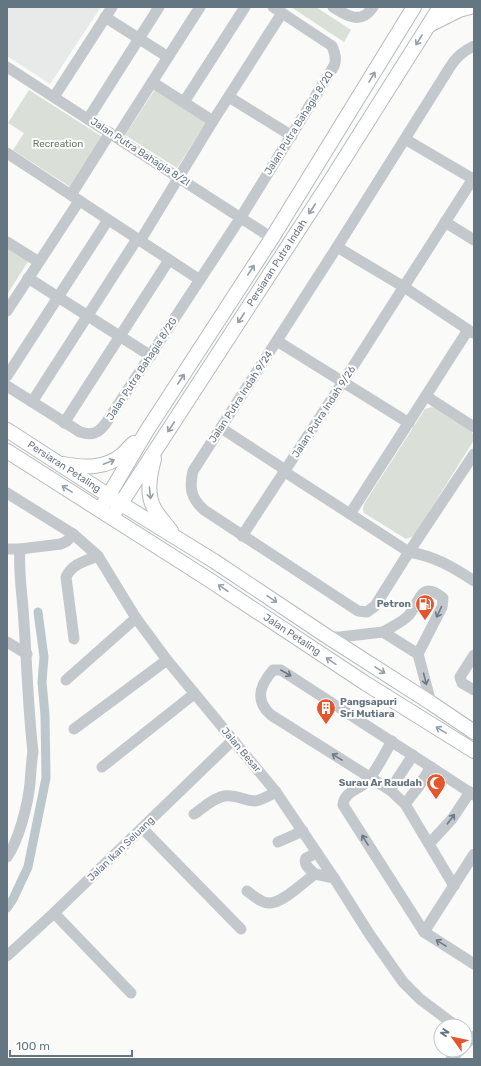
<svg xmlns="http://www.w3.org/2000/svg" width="481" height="1066" font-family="Rubik,sans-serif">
<rect width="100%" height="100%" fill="#fafaf8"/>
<path fill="#e8e9e9" d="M7,7H101L50,84L7,56Z"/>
<g fill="#dadfd7">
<path d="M291,7H316L351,30L344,42Z"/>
<path d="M156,88L207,121L177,168L125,135Z"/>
<path d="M29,90L104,138L72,188L13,150L24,133L8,123Z"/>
<path d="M7,245L29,260L8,293L7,292Z"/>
<path d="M432,407L436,408L471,431L474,436V440L414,536L406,539L364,513L363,509L364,504L425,409Z"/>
</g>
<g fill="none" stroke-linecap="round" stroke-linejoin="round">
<path stroke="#bbc7cb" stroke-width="9" d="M7,908L13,899L28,867L46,778L45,715L42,682L44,657L38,612"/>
<g stroke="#b5babe" stroke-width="16">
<g id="major">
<path d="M429,25L459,10L470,7"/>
<path id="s1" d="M7,430L120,503L214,561L328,637L431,703L474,732"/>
<path id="s2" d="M7,451L208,579L365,683L474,751"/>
<path d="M154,459C150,474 146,493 154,508C158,516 165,523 171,531"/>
<path d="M63,464C84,468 106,469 123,454C127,450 130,446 134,443"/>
<path d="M100,510L146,432L272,238L414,7"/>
<path id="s3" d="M112,517L329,183L440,7"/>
</g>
</g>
<g stroke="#c3c8cc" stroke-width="11">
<path d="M333,7C347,16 361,25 373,7"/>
<path d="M105,17L168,57"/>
<path d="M474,46C463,51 456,57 450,67L337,247L193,471C189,488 191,498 204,510L358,611L367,612L375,606L409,552L474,454"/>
<path d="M7,67L272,238"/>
<path d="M152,82L213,121"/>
<path d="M54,97L112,7"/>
<path d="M229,97L292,136"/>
<path d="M184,102L245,7"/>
<path d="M88,119L159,7"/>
<path d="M117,137L200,7"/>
<path d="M405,139L473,179"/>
<path d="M7,153L200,280"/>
<path d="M71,195L110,133"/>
<path d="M445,222L474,240"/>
<path d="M140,241L213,121L282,13"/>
<path d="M7,242L39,262"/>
<path d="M337,247L404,287L473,333"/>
<path d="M28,278L151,356"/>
<path d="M7,311L79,201"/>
<path d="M277,341L409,423"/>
<path d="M7,376L108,220"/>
<path d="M7,386L80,432C92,436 99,433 106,423L241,217L334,66C337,59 335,53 332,46L273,7"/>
<path d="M426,396L474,427"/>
<path d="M32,402L137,239"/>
<path d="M64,423L169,260"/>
<path d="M221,428L281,467L285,472L409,552C434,556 453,567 474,581"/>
<path d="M7,493L73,534L98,556L136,618L167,660L276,792L334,878L370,935L403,982L420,999L456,1026"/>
<path d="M350,514L468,330"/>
<path d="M242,536L343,382L474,177"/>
<path d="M7,549H20L61,544L67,541L73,534"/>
<path d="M383,632C391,627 403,622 409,615C421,600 421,580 443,598L442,607L418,654"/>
<path d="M328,637H340L383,632L418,654L431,703"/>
<path d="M74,639L66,577C72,564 85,561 98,556"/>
<path d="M7,642L27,654"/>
<path d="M474,655L460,677L462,683L474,690"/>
<path d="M66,680L136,618"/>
<path d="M74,729L167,660"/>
<path d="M392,741C385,753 374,776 364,784C356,790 344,793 343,805L424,932L474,964"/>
<path d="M102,767L194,694"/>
<path d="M390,790L413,755"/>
<path d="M405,804L419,786L431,767"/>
<path d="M194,814C203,808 213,798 224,796C236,794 244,801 255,801C262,800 270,795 276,792"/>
<path d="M142,828L241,929"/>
<path d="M278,842L303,831"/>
<path d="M429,844L452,819L470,792"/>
<path d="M7,857C19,840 28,804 30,783C31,773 31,763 33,752C28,709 27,666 24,623C23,598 18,574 20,549"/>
<path d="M315,874C310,869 303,865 306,858L317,853"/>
<path d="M454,886L405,804L390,790L271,715C254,700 260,685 273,670H281L474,795"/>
<path d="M247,891C254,896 261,903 269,903C282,904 305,881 315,874L334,878"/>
<path d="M54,913L131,993"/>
<path d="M424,932L474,854"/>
<path d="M7,956L54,913L233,740"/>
<path d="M465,1045L474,1036"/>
<path d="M451,1059L460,1050"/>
</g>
<use href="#major" stroke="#fff" stroke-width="14"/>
</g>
<defs><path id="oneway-shaft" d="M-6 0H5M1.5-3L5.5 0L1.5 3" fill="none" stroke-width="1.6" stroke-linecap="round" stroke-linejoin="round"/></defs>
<g stroke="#939fa8">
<use href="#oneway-shaft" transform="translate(419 40) rotate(122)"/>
<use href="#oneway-shaft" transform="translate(372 77) rotate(-59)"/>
<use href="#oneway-shaft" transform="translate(312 209) rotate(123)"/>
<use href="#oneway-shaft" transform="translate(251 270) rotate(-57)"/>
<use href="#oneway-shaft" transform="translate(241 318) rotate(123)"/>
<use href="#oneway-shaft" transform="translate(181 379) rotate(-57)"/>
<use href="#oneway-shaft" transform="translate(171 427) rotate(123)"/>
<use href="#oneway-shaft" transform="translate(109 462) rotate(-22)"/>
<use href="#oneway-shaft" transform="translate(67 489) rotate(-148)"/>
<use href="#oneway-shaft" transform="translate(150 493) rotate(84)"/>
<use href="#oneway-shaft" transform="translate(223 588) rotate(-146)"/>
<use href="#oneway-shaft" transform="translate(272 599) rotate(34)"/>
<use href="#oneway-shaft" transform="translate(331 661) rotate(-146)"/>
<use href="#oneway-shaft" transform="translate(380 670) rotate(32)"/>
<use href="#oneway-shaft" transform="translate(441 730) rotate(-149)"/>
</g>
<g stroke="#6a7a87">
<use href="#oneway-shaft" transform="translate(439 612) rotate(115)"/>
<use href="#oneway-shaft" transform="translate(286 673) rotate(30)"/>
<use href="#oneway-shaft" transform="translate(425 679) rotate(76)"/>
<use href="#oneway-shaft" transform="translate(337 757) rotate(-148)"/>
<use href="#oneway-shaft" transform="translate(451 819) rotate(-53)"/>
<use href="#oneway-shaft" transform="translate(365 840) rotate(-122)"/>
<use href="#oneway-shaft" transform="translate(441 943) rotate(-148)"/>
</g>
<defs>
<g id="fuel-pin" transform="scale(1)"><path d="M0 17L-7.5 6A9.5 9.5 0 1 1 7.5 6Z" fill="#e4572e" stroke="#fff"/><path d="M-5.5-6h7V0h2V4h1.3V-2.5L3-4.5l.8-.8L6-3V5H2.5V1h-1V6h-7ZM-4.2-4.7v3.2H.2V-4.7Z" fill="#fff"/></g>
<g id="building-pin" transform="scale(1)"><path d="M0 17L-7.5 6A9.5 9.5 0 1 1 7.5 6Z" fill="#e4572e" stroke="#fff"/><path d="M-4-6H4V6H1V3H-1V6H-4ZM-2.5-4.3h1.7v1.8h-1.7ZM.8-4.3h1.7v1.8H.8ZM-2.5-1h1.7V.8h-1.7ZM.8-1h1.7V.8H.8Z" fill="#fff"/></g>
<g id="mosque-pin" transform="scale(1)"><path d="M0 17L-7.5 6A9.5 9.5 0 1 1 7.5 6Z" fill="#e4572e" stroke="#fff"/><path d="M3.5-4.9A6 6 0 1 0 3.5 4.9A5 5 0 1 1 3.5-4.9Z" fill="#fff"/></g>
</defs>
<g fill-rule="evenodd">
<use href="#fuel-pin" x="425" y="604"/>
<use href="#building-pin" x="326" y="708"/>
<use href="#mosque-pin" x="436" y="783"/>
</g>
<g text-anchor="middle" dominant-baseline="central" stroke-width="4" stroke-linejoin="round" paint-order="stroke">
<g font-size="10" fill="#657683" stroke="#fff">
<text transform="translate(299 123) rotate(-58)">Jalan Putra Bahagia 8/2Q</text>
<text transform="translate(140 152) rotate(33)">Jalan Putra Bahagia 8/2I</text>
<text stroke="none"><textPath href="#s3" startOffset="303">Persiaran Putra Indah</textPath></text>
<text transform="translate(142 369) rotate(-57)">Jalan Putra Bahagia 8/2G</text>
<text transform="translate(241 397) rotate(-57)">Jalan Putra Indah 9/24</text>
<text transform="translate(324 412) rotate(-57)">Jalan Putra Indah 9/26</text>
<text stroke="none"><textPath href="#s1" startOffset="68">Persiaran Petaling</textPath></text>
<text stroke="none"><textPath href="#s2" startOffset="339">Jalan Petaling</textPath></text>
<text transform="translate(241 750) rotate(50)">Jalan Besar</text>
<text transform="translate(121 849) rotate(-44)">Jalan Ikan Seluang</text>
</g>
<g font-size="10" fill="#687a64" stroke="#fff">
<text x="58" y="144">Recreation</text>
</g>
<g font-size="10" font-weight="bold" fill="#657683" stroke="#fff" text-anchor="end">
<text x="411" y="604">Petron</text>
<text x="340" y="702" text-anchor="start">Pangsapuri<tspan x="340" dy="12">Sri Mutiara</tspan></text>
<text x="422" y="783">Surau Ar Raudah</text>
</g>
</g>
<rect width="481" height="1066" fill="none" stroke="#657683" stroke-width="16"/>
<g transform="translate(453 1038) rotate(303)"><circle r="19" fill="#ffffff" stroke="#c1c8cd"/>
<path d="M0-3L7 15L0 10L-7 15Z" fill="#e4572e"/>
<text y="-6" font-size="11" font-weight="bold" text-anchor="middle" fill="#657683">N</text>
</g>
<path d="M10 1050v6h122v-6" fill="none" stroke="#657683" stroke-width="2"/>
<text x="16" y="1050" font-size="12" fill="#657683" stroke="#ffffff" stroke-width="3" paint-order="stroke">100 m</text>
</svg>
